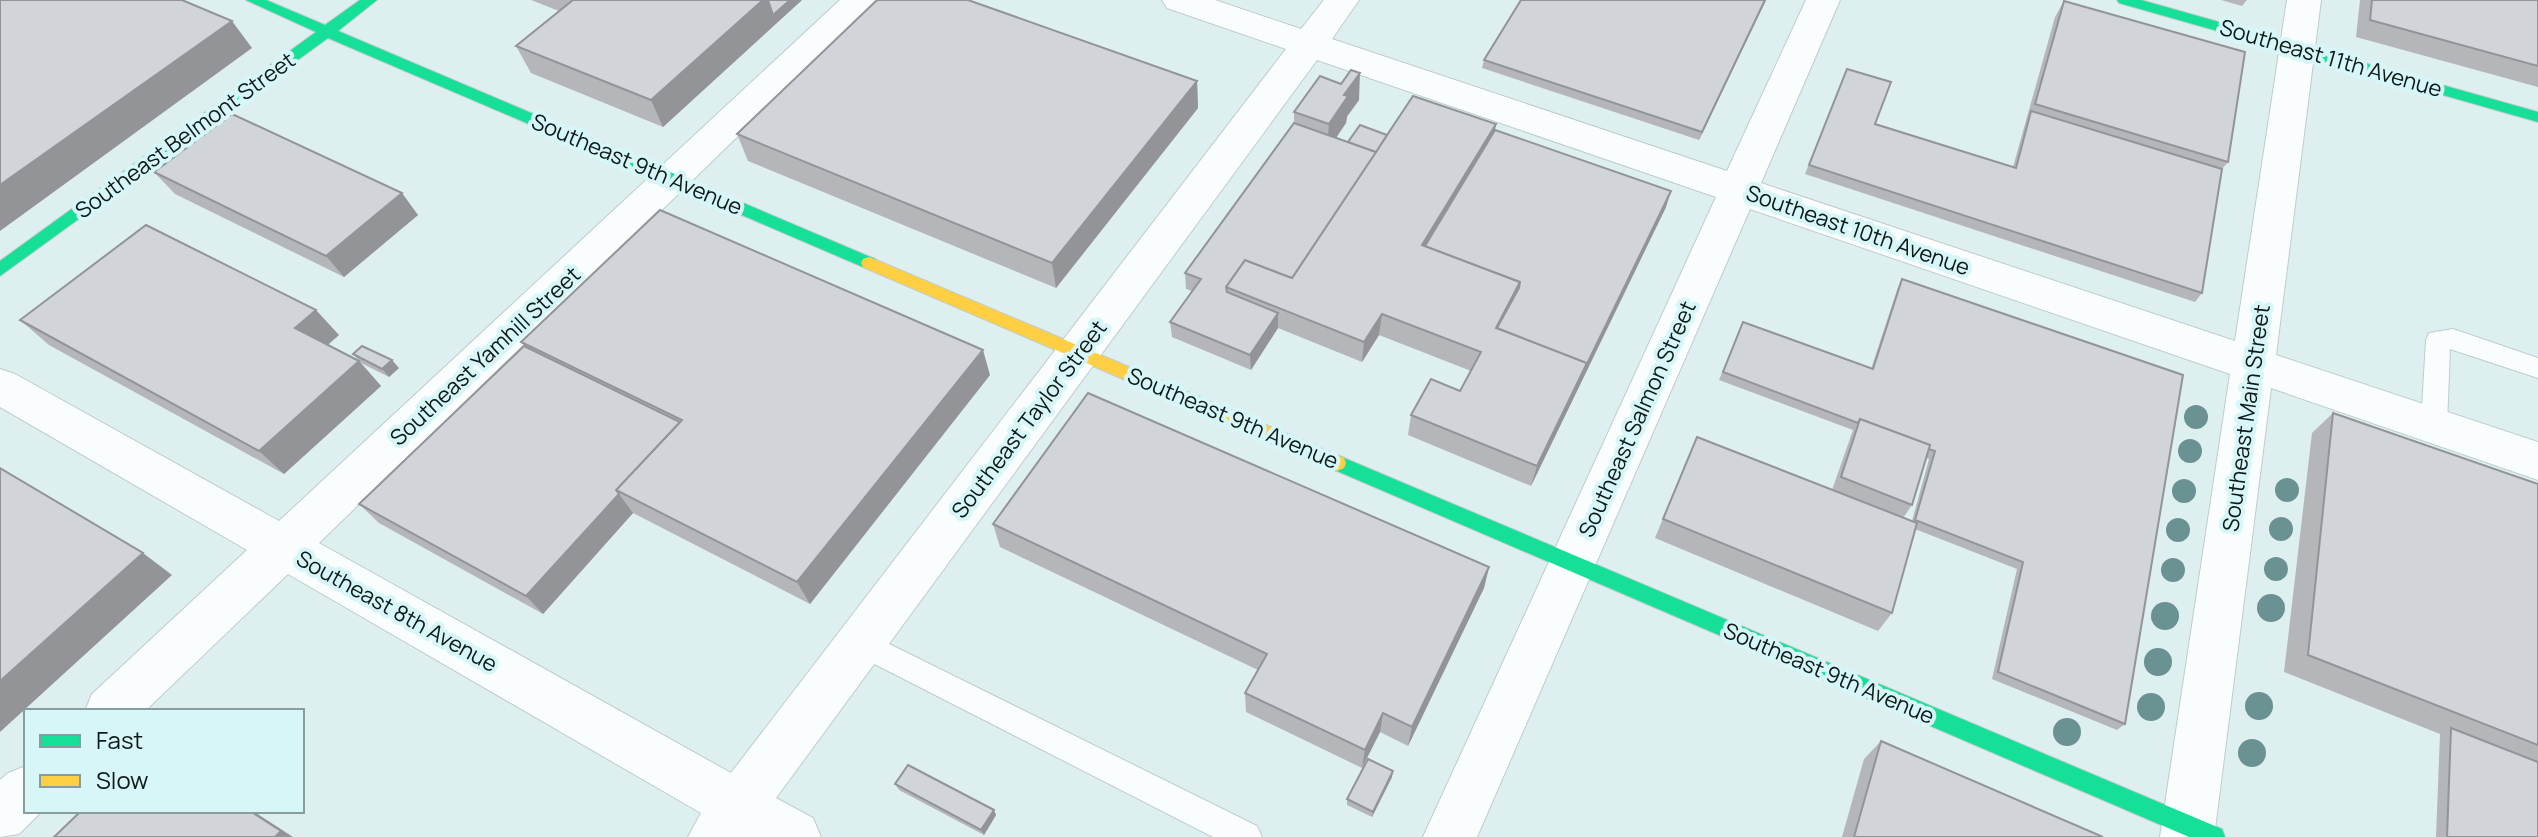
<svg xmlns="http://www.w3.org/2000/svg" width="2538" height="837" font-family="Manrope,sans-serif">
<rect width="100%" height="100%" fill="#deeff0"/>
<g fill="none" stroke-linecap="round" stroke-linejoin="round">
<g stroke="#bfcccc" stroke-width="2">
<g id="lane">
<path d="M2453,329L2538,358V378L2450,349L2447,425L2443,433L2434,436L2425,433L2421,425L2426,340L2429,333Z"/>
<path d="M861,630L1257,826L1262,837H1213L851,652L847,643L851,634Z"/>
</g>
</g>
<g stroke="#bfcccc" stroke-width="2">
<g id="street">
<path d="M840,0H878L319,543L731,773L1286,49L1167,8L1162,0H1215L1301,29L1324,0H1359L1332,39L1727,171L1806,0H1840L1761,183L2235,341L2287,0H2321L2276,355L2538,442V480L2271,388L2214,837H2160L2230,374L1750,209L1477,837H1423L1716,197L1317,60L776,798L813,818L821,837H688L701,813L288,574L145,711H85L92,694L247,550L0,407V369L15,374L279,521Z"/>
<path d="M26,766V811H42L19,834L0,837V780L8,773Z"/>
</g>
</g>
<g stroke="#bfcccc" stroke-width="2">
<g id="fast">
<path d="M246,0H266L325,25L360,0H377L338,31L875,259L877,263L875,267H863L328,38L0,276V261L316,32Z"/>
<path d="M2117,0H2141L2538,112V122L2119,3Z"/>
<path d="M1337,455L2222,829L2225,837H2189L1330,468L1328,463L1330,458Z"/>
</g>
</g>
<g stroke="#bfcccc" stroke-width="2">
<path id="slow" d="M869,257L1344,458L1346,463L1344,468L1337,471L1330,468L863,267L861,263L863,259Z"/>
</g>
<use href="#lane" fill="#fafdfd" fill-rule="evenodd"/>
<use href="#street" fill="#fafdfd" fill-rule="evenodd"/>
<use href="#fast" fill="#16e098" fill-rule="evenodd"/>
<use href="#slow" fill="#ffcf43" fill-rule="evenodd"/>
</g>
<g fill="#6b9293">
<circle cx="2196" cy="417" r="12"/>
<circle cx="2190" cy="451" r="12"/>
<circle cx="2287" cy="490" r="12"/>
<circle cx="2184" cy="491" r="12"/>
<circle cx="2281" cy="529" r="12"/>
<circle cx="2178" cy="530" r="12"/>
<circle cx="2276" cy="569" r="12"/>
<circle cx="2173" cy="570" r="12"/>
<circle cx="2271" cy="608" r="14"/>
<circle cx="2165" cy="616" r="14"/>
<circle cx="2158" cy="662" r="14"/>
<circle cx="2259" cy="706" r="14"/>
<circle cx="2151" cy="707" r="14"/>
<circle cx="2067" cy="732" r="14"/>
<circle cx="2252" cy="753" r="14"/>
</g>
<g fill="#b4b6ba" fill-rule="evenodd">
<path d="M531,0H802L663,127L531,73L516,46L559,11Z"/>
<path d="M1521,0H1766L1699,140L1482,68L1484,60Z"/>
<path d="M2221,0H2247L2242,6Z"/>
<path d="M2360,0H2538V87L2356,37Z"/>
<path d="M2064,1L2228,162L2222,169L2202,293L2195,302L1805,174L1847,69L1875,124L2013,167L2055,17Z"/>
<path d="M1197,81L1198,108L1056,288L748,161L737,134Z"/>
<path d="M1359,100L1347,117L1346,123L1336,138L1348,142L1387,135L1496,124L1495,130L1666,207L1531,486L1408,435L1411,415L1460,391L1471,371L1379,335L1362,362L1278,328L1251,370L1172,337L1170,322L1192,291L1186,289L1185,273L1294,123V112Z"/>
<path d="M154,172L418,215L344,277L175,194Z"/>
<path d="M1902,279L2125,724L2117,730L1992,679L2017,569L1915,529L1892,613L1878,631L1655,538L1688,457L1832,490L1853,430L1719,380L1743,322L1871,369L1898,287ZM1926,458L1929,459L1912,521L1903,518L1912,505Z"/>
<path d="M20,320L339,335L328,345L358,360L353,354L399,368L389,377L361,363L381,386L284,474L49,345Z"/>
<path d="M521,342L990,375L810,604L633,513L543,614L379,523L359,504L524,346Z"/>
<path d="M2333,413L2538,484V837H2436L2440,734L2284,672L2312,433Z"/>
<path d="M993,524L1489,567L1484,588L1408,746L1380,732L1362,768L1246,712L1245,693L1258,670L1000,547Z"/>
<path d="M1881,741L2103,837H1842L1864,759Z"/>
<path d="M1392,777L1372,817L1347,805V799Z"/>
<path d="M895,784L996,815L984,835L899,790Z"/>
</g>
<g fill="#929497">
<path d="M763,0H802L663,127L651,100Z"/>
<path d="M1765,0H1766L1699,140L1702,132Z"/>
<path d="M232,21L252,48L0,231V185Z"/>
<path d="M1360,73L1359,100L1347,116L1346,123L1327,151L1329,124L1344,95Z"/>
<path d="M1197,81L1198,108L1056,288L1052,263Z"/>
<path d="M1496,124L1492,146L1428,253L1422,245Z"/>
<path d="M1671,191L1666,207L1531,486L1537,466Z"/>
<path d="M402,193L418,215L344,277L326,256Z"/>
<path d="M316,310L339,335L318,353L295,328Z"/>
<path d="M1278,313V328L1251,370L1250,355Z"/>
<path d="M1382,314L1379,335L1362,362L1364,342Z"/>
<path d="M983,350L990,375L810,604L797,582Z"/>
<path d="M392,360L399,368L389,377L382,369Z"/>
<path d="M359,361L381,386L284,474L259,451Z"/>
<path d="M619,494L633,513L543,614L526,596Z"/>
<path d="M143,553L172,575L0,732V681Z"/>
<path d="M1489,567L1484,588L1408,746L1412,727Z"/>
<path d="M1383,713L1380,732L1362,768L1365,750Z"/>
<path d="M1393,771L1392,777L1372,817L1373,812Z"/>
<path d="M994,810L996,815L984,835L981,830Z"/>
<path d="M250,811H253L293,837H275Z"/>
</g>
<g fill="#d1d4d8" stroke="#929497" stroke-width="2">
<path d="M0,0H182L232,21L0,185Z"/>
<path d="M573,0H763L651,100L516,46Z"/>
<path d="M768,0H790L773,15Z"/>
<path d="M877,0H968L1197,81L1052,263L737,134Z"/>
<path d="M1521,0H1765L1702,132L1484,60Z"/>
<path d="M2372,0H2538V66L2370,20Z"/>
<path d="M2064,1L2245,52L2228,162L2035,104Z"/>
<path d="M1847,69L1891,82L1875,124L2016,168L2031,111L2222,169L2202,293L1809,165Z"/>
<path d="M1351,70L1360,73L1344,95L1348,96L1329,124L1294,112L1320,76L1341,84Z"/>
<path d="M1413,96L1496,124L1422,245L1520,282L1496,328L1587,363L1537,466L1411,415L1431,379L1460,391L1481,352L1382,314L1364,342L1226,287L1245,260L1292,278Z"/>
<path d="M232,114L402,193L326,256L154,172Z"/>
<path d="M1294,123L1376,152L1292,278L1245,260L1226,287L1227,292L1278,313L1250,355L1170,322L1201,279L1185,273Z"/>
<path d="M1360,125L1387,135L1376,152L1348,142Z"/>
<path d="M1495,130L1671,191L1585,368L1587,363L1497,328L1519,288L1520,282L1425,246Z"/>
<path d="M660,210L983,350L797,582L616,490L682,420L521,342Z"/>
<path d="M146,225L316,310L295,328L359,361L259,451L20,320Z"/>
<path d="M1902,279L2183,375L2125,724L1998,672L2023,562L1915,520L1935,451L1928,449L1930,445L1860,419L1858,423L1723,372L1743,322L1873,369Z"/>
<path d="M362,346L392,360L382,369L353,354Z"/>
<path d="M524,346L680,422L616,490L619,494L526,596L359,504Z"/>
<path d="M1088,393L1489,567L1412,727L1383,713L1365,750L1245,693L1267,654L993,524Z"/>
<path d="M2333,413L2538,484V745L2308,655Z"/>
<path d="M1860,419L1930,445L1912,505L1841,477Z"/>
<path d="M1697,437L1917,523L1892,613L1663,519Z"/>
<path d="M0,468L143,553L0,681Z"/>
<path d="M2451,728L2538,762V837H2447Z"/>
<path d="M1881,741L2103,837H1854Z"/>
<path d="M1368,759L1393,771L1373,812L1347,799Z"/>
<path d="M908,765L994,810L981,830L895,784Z"/>
<path d="M81,811H250L281,831L275,837H54Z"/>
</g>
<g text-anchor="middle" dominant-baseline="central" stroke-width="8" stroke-linejoin="round" paint-order="stroke">
<g font-size="22" fill="#0e1919" stroke="#d7f6f7">
<text transform="translate(2331 58) rotate(16)">Southeast 11th Avenue</text>
<text transform="translate(185 135) rotate(-36)">Southeast Belmont Street</text>
<text transform="translate(637 164) rotate(23)">Southeast 9th Avenue</text>
<text transform="translate(1858 230) rotate(19)">Southeast 10th Avenue</text>
<text transform="translate(485 356) rotate(-43)">Southeast Yamhill Street</text>
<text transform="translate(1233 418) rotate(23)">Southeast 9th Avenue</text>
<text transform="translate(2246 418) rotate(-82)">Southeast Main Street</text>
<text transform="translate(1029 419) rotate(-53)">Southeast Taylor Street</text>
<text transform="translate(1637 419) rotate(-66)">Southeast Salmon Street</text>
<text transform="translate(397 611) rotate(29)">Southeast 8th Avenue</text>
<text transform="translate(1829 673) rotate(23)">Southeast 9th Avenue</text>
</g>
</g>
<rect x="24" y="709" width="280" height="104" fill="#d7f6f7" stroke="#879e9e" stroke-width="2"/>
<rect x="40" y="735" width="40" height="12" fill="#16e098" stroke="#879e9e" stroke-width="2"/>
<text x="96" y="749" font-size="24" fill="#0e1919">Fast</text>
<rect x="40" y="775" width="40" height="12" fill="#ffcf43" stroke="#879e9e" stroke-width="2"/>
<text x="96" y="789" font-size="24" fill="#0e1919">Slow</text>
</svg>
